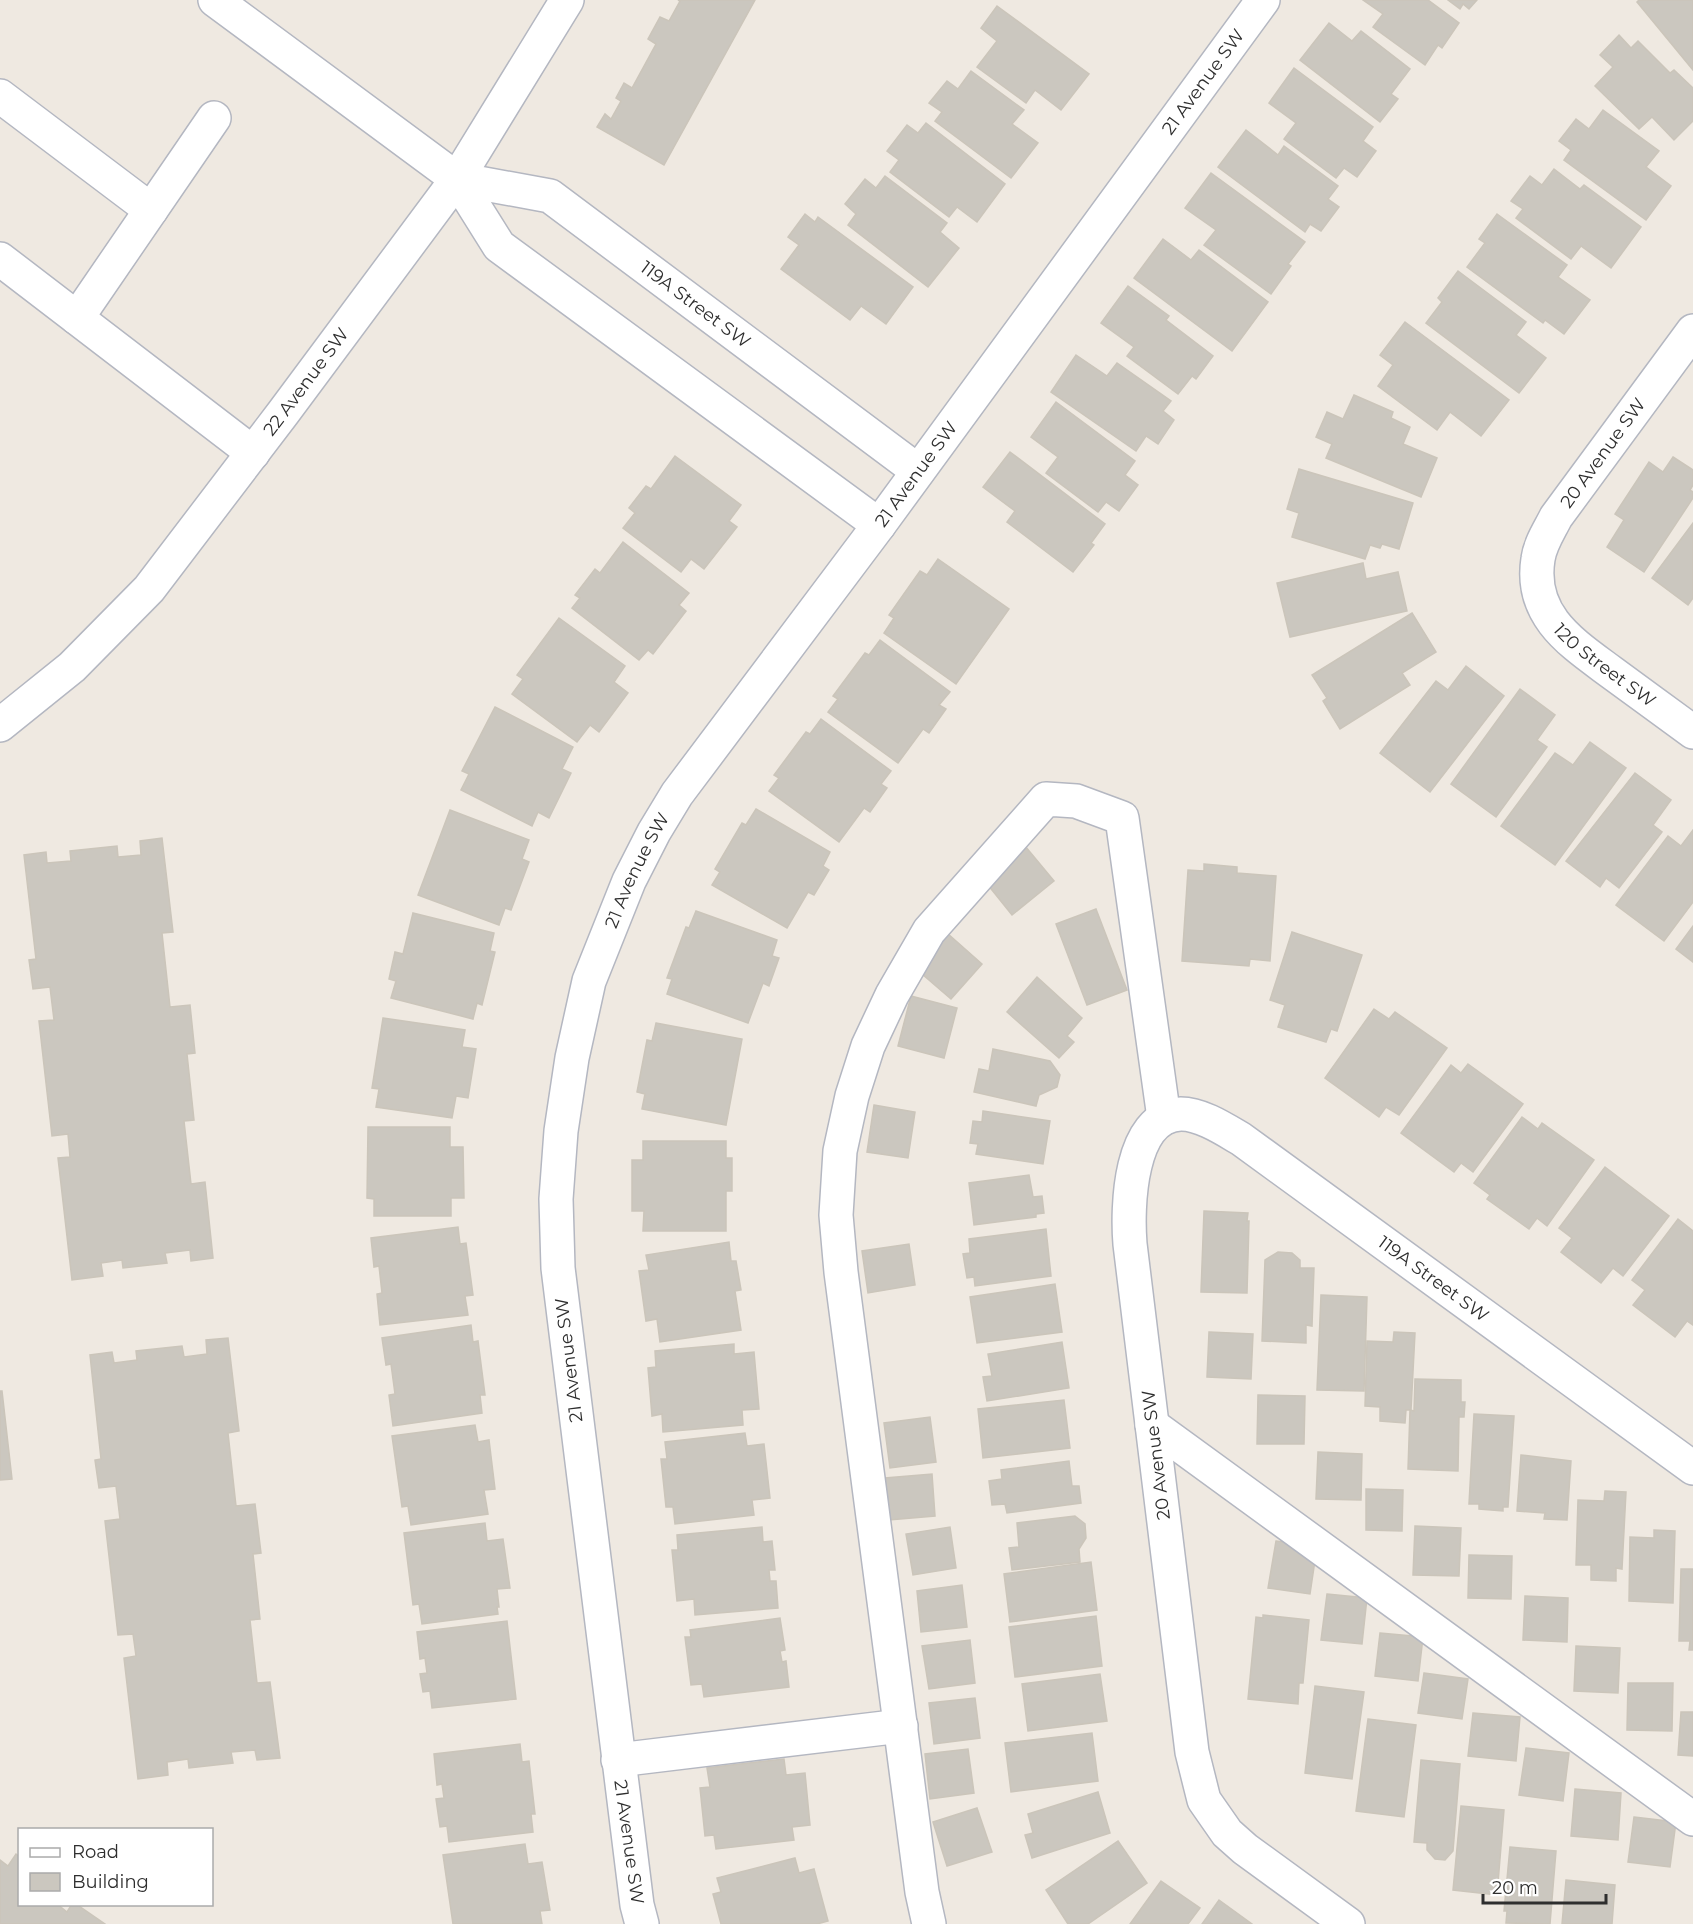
<svg xmlns="http://www.w3.org/2000/svg" width="1693" height="1924" font-family="Montserrat,sans-serif">
<rect width="100%" height="100%" fill="#efe9e1"/>
<g fill="#cbc7bf" stroke="#cbc5ba" stroke-width="1.5">
<path d="M678,0H755L664,165L597,127L605,114L611,119L621,101L616,98L624,83L632,88L656,44L648,39L660,17L669,21L680,1Z"/>
<path d="M1363,0H1428L1459,23L1442,48L1438,45L1425,65L1373,27L1383,14Z"/>
<path d="M1448,0H1477L1469,9L1463,4L1460,9Z"/>
<path d="M1639,0H1693V70L1637,2Z"/>
<path d="M997,6L1089,74L1061,110L1035,90L1026,103L977,67L997,41L981,28Z"/>
<path d="M1329,23L1352,41L1361,31L1410,69L1391,94L1398,99L1380,122L1300,60Z"/>
<path d="M1619,35L1631,48L1638,41L1670,73L1674,70L1693,88V121L1674,140L1652,117L1639,129L1595,86L1613,67L1600,55Z"/>
<path d="M1294,68L1373,127L1363,141L1376,151L1357,177L1344,168L1336,178L1284,139L1296,123L1269,103Z"/>
<path d="M971,71L1024,110L1012,124L1038,143L1011,178L935,121L942,112L929,103L947,81L958,89Z"/>
<path d="M1603,110L1659,151L1646,167L1671,186L1646,220L1564,160L1571,150L1559,141L1576,119L1589,129Z"/>
<path d="M926,123L1005,184L977,222L957,207L949,217L890,172L899,160L887,151L907,125L918,133Z"/>
<path d="M1246,130L1278,155L1284,146L1338,186L1328,199L1339,207L1321,231L1310,224L1305,232L1218,167Z"/>
<path d="M1554,169L1580,189L1584,185L1641,227L1611,268L1581,246L1571,259L1516,218L1523,209L1511,201L1530,176L1542,185Z"/>
<path d="M1211,173L1305,242L1288,264L1291,266L1271,294L1204,245L1216,230L1185,208Z"/>
<path d="M885,176L947,223L940,232L959,248L928,287L848,225L856,214L845,204L865,179L876,188Z"/>
<path d="M805,214L815,222L818,217L913,287L886,324L861,306L850,320L781,269L799,245L788,237Z"/>
<path d="M1497,214L1567,265L1558,277L1590,300L1564,334L1545,320L1543,323L1467,267L1485,243L1479,239Z"/>
<path d="M1163,239L1191,260L1199,250L1268,302L1232,351L1134,278Z"/>
<path d="M1458,271L1526,322L1516,335L1546,358L1519,393L1426,323L1442,302L1438,298Z"/>
<path d="M1128,286L1169,316L1166,320L1213,356L1196,379L1192,376L1178,394L1127,356L1134,347L1101,323Z"/>
<path d="M1405,322L1509,400L1481,436L1450,412L1437,430L1378,386L1393,365L1380,355Z"/>
<path d="M1076,355L1107,376L1117,363L1171,401L1163,411L1174,420L1158,444L1146,436L1136,451L1051,392Z"/>
<path d="M1354,395L1393,412L1391,418L1410,427L1403,444L1437,458L1421,497L1326,458L1332,444L1316,437L1327,412L1343,419Z"/>
<path d="M1056,402L1135,461L1125,475L1138,485L1119,511L1106,502L1098,512L1046,473L1058,457L1031,437Z"/>
<path d="M1010,452L1105,524L1091,543L1094,545L1073,572L1007,522L1015,511L983,487Z"/>
<path d="M675,456L741,505L729,521L737,527L704,569L691,559L681,572L623,528L635,513L629,508L646,486L651,489Z"/>
<path d="M1673,457L1693,470V485L1690,490L1693,492V498L1644,572L1607,547L1624,520L1615,514L1649,462L1663,472Z"/>
<path d="M1299,469L1413,503L1399,549L1382,544L1380,548L1370,545L1365,559L1292,537L1299,513L1287,509Z"/>
<path d="M1693,523V598L1688,605L1652,578Z"/>
<path d="M623,542L689,593L679,605L686,611L653,654L648,650L639,660L572,608L580,598L575,595L595,569L600,573Z"/>
<path d="M938,559L1009,609L956,684L884,633L894,618L889,615L920,571L927,575Z"/>
<path d="M1363,563L1366,579L1398,572L1407,611L1290,637L1277,583Z"/>
<path d="M1412,613L1436,652L1402,673L1410,685L1340,729L1323,701L1327,698L1312,675Z"/>
<path d="M559,618L625,666L614,682L628,693L599,732L590,725L577,742L512,694L523,679L517,675Z"/>
<path d="M880,640L950,692L939,705L946,709L929,733L923,729L898,763L828,712L838,699L833,696L865,653L869,655Z"/>
<path d="M1466,666L1504,696L1430,792L1380,753L1436,681L1448,690Z"/>
<path d="M1520,689L1555,715L1537,740L1547,747L1496,817L1451,784Z"/>
<path d="M495,707L573,747L562,769L571,773L549,818L538,812L532,826L461,790L469,774L462,771Z"/>
<path d="M821,719L891,771L881,784L887,788L870,812L864,808L839,842L769,791L779,778L774,775L806,732L810,734Z"/>
<path d="M1590,742L1626,768L1555,865L1501,826L1555,753L1573,765Z"/>
<path d="M1635,773L1671,800L1653,825L1662,832L1619,888L1606,878L1600,887L1566,861Z"/>
<path d="M756,809L830,852L823,866L829,870L814,895L808,892L787,928L712,885L720,872L715,869L742,823L746,825Z"/>
<path d="M450,810L529,840L522,859L529,862L511,910L505,908L499,925L418,895Z"/>
<path d="M1693,830V902L1664,941L1616,905L1668,836L1681,846Z"/>
<path d="M162,838L173,932L162,933L170,1007L190,1005L195,1053L187,1054L194,1120L184,1121L191,1184L205,1182L213,1258L191,1261L190,1250L165,1253L167,1263L123,1268L122,1260L101,1263L103,1276L72,1280L58,1158L70,1157L68,1134L52,1136L39,1021L54,1020L50,987L33,989L29,960L36,959L24,855L46,852L47,863L71,861L70,851L117,846L118,857L141,855L140,841Z"/>
<path d="M1025,846L1054,881L1012,915L984,880Z"/>
<path d="M1204,864L1237,867V873L1276,876L1270,961L1250,959L1249,966L1182,961L1188,870L1204,871Z"/>
<path d="M1096,909L1127,990L1087,1005L1056,924Z"/>
<path d="M696,911L777,940L772,956L779,958L769,986L763,983L748,1023L667,994L672,979L667,978L686,927L689,928Z"/>
<path d="M413,913L494,933L490,951L495,952L482,1005L477,1003L473,1019L391,998L396,981L389,979L395,952L403,954Z"/>
<path d="M1693,926V962L1676,949Z"/>
<path d="M1292,932L1362,955L1337,1031L1331,1029L1326,1042L1278,1027L1285,1005L1270,1000Z"/>
<path d="M947,933L982,964L951,999L915,968Z"/>
<path d="M1037,977L1082,1018L1067,1036L1074,1042L1059,1058L1007,1012Z"/>
<path d="M911,996L957,1008L944,1058L898,1046Z"/>
<path d="M1374,1009L1389,1019L1395,1012L1447,1048L1399,1115L1386,1107L1379,1117L1325,1078Z"/>
<path d="M383,1018L465,1030L462,1047L476,1049L468,1098L456,1096L452,1118L376,1107L379,1089L372,1088Z"/>
<path d="M656,1023L742,1039L726,1125L642,1109L645,1094L637,1092L647,1040L652,1041Z"/>
<path d="M993,1049L1050,1061L1060,1075L1057,1087L1039,1095L1036,1106L974,1092L979,1069L989,1071Z"/>
<path d="M1468,1064L1523,1104L1473,1172L1461,1163L1454,1172L1401,1133L1451,1065L1461,1073Z"/>
<path d="M874,1105L915,1112L908,1158L867,1152Z"/>
<path d="M983,1111L1050,1121L1043,1164L976,1154L978,1144L970,1143L973,1121L982,1122Z"/>
<path d="M1522,1117L1538,1129L1542,1123L1594,1160L1547,1226L1537,1218L1529,1229L1487,1199L1490,1195L1474,1183Z"/>
<path d="M368,1127H450V1147H463L464,1198H451V1216H374V1199L367,1198Z"/>
<path d="M643,1141H726V1158H732V1191H726V1231H643L644,1211H632V1160H643Z"/>
<path d="M1605,1167L1669,1216L1623,1276L1613,1268L1601,1283L1561,1252L1572,1238L1559,1228Z"/>
<path d="M1029,1175L1033,1197L1042,1196L1044,1213L1036,1214V1217L974,1225L969,1183Z"/>
<path d="M1204,1211L1248,1213L1247,1221H1249L1247,1293L1201,1292Z"/>
<path d="M1678,1219L1693,1231V1325L1687,1321L1675,1337L1633,1305L1645,1290L1632,1280Z"/>
<path d="M458,1227L460,1244L466,1243L473,1295L465,1296L468,1315L380,1325L377,1294L382,1293L379,1266L374,1267L371,1238Z"/>
<path d="M1046,1229L1051,1276L975,1286L974,1277L967,1278L963,1254L970,1253L969,1239Z"/>
<path d="M729,1242L731,1261H736L741,1290L735,1291L741,1330L660,1342L657,1319L646,1321L639,1271L649,1270L646,1255Z"/>
<path d="M909,1244L915,1285L868,1293L862,1251Z"/>
<path d="M1278,1252L1292,1253L1300,1260V1268H1314L1312,1326L1306,1325V1343L1262,1341L1265,1260Z"/>
<path d="M1055,1284L1062,1332L977,1343L970,1297Z"/>
<path d="M1321,1295L1367,1297L1364,1391L1317,1390Z"/>
<path d="M471,1325L473,1342L478,1341L485,1395H480L482,1413L393,1426L389,1395L395,1394L391,1364L386,1365L382,1338Z"/>
<path d="M1209,1332L1253,1334L1251,1379L1207,1377Z"/>
<path d="M1394,1332L1415,1333L1411,1410H1406L1405,1423L1380,1421V1407L1365,1406L1367,1341L1393,1342Z"/>
<path d="M228,1338L239,1431L228,1433L236,1506L255,1504L261,1553L253,1554L260,1619L250,1620L257,1683L270,1682L280,1758L257,1760L255,1750L231,1752L233,1763L189,1768L188,1759L167,1762L168,1775L138,1779L124,1658L136,1656L133,1634L118,1635L105,1521L120,1519L116,1486L99,1488L95,1460L101,1459L90,1355L112,1352L114,1363L137,1360L136,1351L182,1346L184,1357L207,1354L206,1340Z"/>
<path d="M1062,1342L1069,1388L987,1401L983,1377L992,1376L988,1354Z"/>
<path d="M734,1344V1354L754,1352L759,1409L742,1410L743,1425L663,1432L662,1414L652,1416L648,1368L656,1367L655,1351Z"/>
<path d="M1415,1379L1461,1380V1402H1465L1464,1417H1459L1458,1471L1408,1469L1410,1410L1414,1411Z"/>
<path d="M0,1391H2L12,1479L0,1480Z"/>
<path d="M1258,1395L1305,1396L1304,1444H1257Z"/>
<path d="M1064,1400L1070,1448L983,1458L978,1409Z"/>
<path d="M1474,1414L1514,1416L1508,1507H1503V1511L1479,1509V1504H1469Z"/>
<path d="M930,1417L936,1462L890,1468L884,1423Z"/>
<path d="M475,1425L478,1442L489,1440L495,1489L484,1490L488,1514L411,1525L408,1506L402,1507L392,1436Z"/>
<path d="M745,1433L747,1446L764,1444L770,1498L752,1500L754,1515L675,1524L673,1507H666L661,1459H667L665,1442Z"/>
<path d="M1318,1452L1362,1454L1361,1500L1316,1499Z"/>
<path d="M1521,1455L1571,1461L1567,1520L1544,1519L1545,1513L1517,1511Z"/>
<path d="M1069,1461L1072,1486H1079L1081,1503L1007,1513L1005,1504L992,1505L989,1481L1002,1479L1001,1470Z"/>
<path d="M932,1474L935,1516L889,1520L885,1478Z"/>
<path d="M1366,1489L1403,1490L1402,1531L1366,1530Z"/>
<path d="M1605,1491L1626,1492L1622,1569L1616,1568V1581L1591,1580V1565H1576L1578,1500L1604,1501Z"/>
<path d="M1075,1516L1085,1524L1086,1538L1079,1549L1080,1562L1012,1570L1009,1548L1019,1547L1017,1523Z"/>
<path d="M485,1523L487,1541L503,1539L510,1588L497,1589L499,1607H497L498,1614L422,1624L419,1604L413,1605L404,1533Z"/>
<path d="M1415,1526L1461,1528L1459,1576L1413,1575Z"/>
<path d="M762,1527L763,1542L772,1541L775,1570H769L770,1581H776L778,1608L695,1615L694,1599L677,1601L672,1550H678L677,1535Z"/>
<path d="M950,1527L956,1568L913,1575L906,1534Z"/>
<path d="M1654,1530L1675,1531L1673,1603L1629,1601L1630,1537L1654,1538Z"/>
<path d="M1276,1541L1317,1547L1310,1594L1268,1588Z"/>
<path d="M1469,1555L1512,1556L1511,1599L1468,1598Z"/>
<path d="M1091,1562L1097,1610L1010,1622L1004,1574Z"/>
<path d="M1681,1569H1693V1650H1689L1690,1641H1679Z"/>
<path d="M962,1585L967,1627L921,1632L917,1591Z"/>
<path d="M1327,1594L1367,1598L1362,1644L1321,1640Z"/>
<path d="M1525,1596L1568,1598L1567,1642L1523,1640Z"/>
<path d="M1263,1615L1309,1620L1303,1683H1299L1298,1704L1248,1699L1256,1617L1263,1618Z"/>
<path d="M1096,1616L1102,1666L1015,1677L1009,1627Z"/>
<path d="M780,1618L785,1650L780,1651L782,1662L786,1661L789,1687L704,1697L702,1684L691,1685L685,1637H691L690,1630Z"/>
<path d="M507,1621L516,1699L432,1708L430,1691L423,1692L420,1674L427,1673L425,1658L420,1659L417,1632Z"/>
<path d="M1380,1633L1423,1637L1418,1681L1375,1676Z"/>
<path d="M970,1640L975,1683L929,1689L922,1646Z"/>
<path d="M1576,1646L1620,1648L1618,1693L1574,1691Z"/>
<path d="M1424,1673L1468,1679L1462,1719L1418,1713Z"/>
<path d="M1100,1674L1107,1721L1028,1731L1022,1684Z"/>
<path d="M1628,1683H1673L1672,1731L1627,1730Z"/>
<path d="M1315,1686L1364,1692L1352,1779L1305,1773Z"/>
<path d="M975,1698L980,1738L934,1744L929,1703Z"/>
<path d="M1681,1712H1693V1756L1678,1755Z"/>
<path d="M1473,1713L1520,1717L1516,1761L1468,1756Z"/>
<path d="M1368,1719L1416,1725L1404,1817L1356,1811Z"/>
<path d="M1092,1733L1098,1781L1011,1792L1005,1743Z"/>
<path d="M520,1744L522,1762L529,1761L535,1814H531L533,1832L449,1842L447,1826L440,1827L436,1799L444,1798L442,1784L437,1785L434,1754Z"/>
<path d="M1526,1748L1569,1753L1563,1801L1519,1795Z"/>
<path d="M968,1749L974,1793L930,1799L925,1754Z"/>
<path d="M784,1759L786,1775L805,1773L810,1825L792,1827L794,1840L716,1849L714,1835L705,1836L700,1788L710,1787L707,1768Z"/>
<path d="M1421,1760L1460,1764L1453,1851L1445,1860L1435,1859L1427,1850V1843L1414,1842Z"/>
<path d="M1575,1789L1621,1793L1618,1840L1571,1836Z"/>
<path d="M1098,1792L1110,1833L1032,1858L1025,1835L1033,1833L1028,1814Z"/>
<path d="M1461,1806L1504,1810L1497,1895L1453,1890Z"/>
<path d="M977,1808L992,1852L947,1866L933,1822Z"/>
<path d="M1634,1817L1676,1822L1670,1867L1628,1862Z"/>
<path d="M1118,1841L1147,1883L1088,1924H1068L1046,1890Z"/>
<path d="M525,1844L528,1864L542,1862L550,1910L540,1911L542,1924H453L443,1855Z"/>
<path d="M1510,1847L1556,1851L1550,1924L1506,1923L1507,1911H1504Z"/>
<path d="M16,1854L20,1857V1904H57L67,1912L72,1904H76L105,1924H0V1860L8,1866Z"/>
<path d="M795,1858L799,1873L814,1869L828,1921L817,1924H721L713,1894L721,1892L717,1878Z"/>
<path d="M1566,1880L1615,1885L1612,1924H1562Z"/>
<path d="M1161,1881L1200,1908L1188,1924H1130Z"/>
<path d="M1219,1900L1252,1924H1202Z"/>
</g>
<g fill="none" stroke-linecap="round" stroke-linejoin="round">
<g stroke="#b4b7c1" stroke-width="36">
<g id="minor">
<path d="M215,0L457,179L499,246L879,525"/>
<path d="M0,96L151,210"/>
<path id="s1" d="M457,179L550,196L918,471"/>
<path d="M0,259L253,453"/>
<path d="M77,318L214,118"/>
<path id="s2" d="M1693,331L1556,517C1549,531 1540,544 1538,559C1529,616 1572,643 1611,672C1638,692 1666,712 1693,732"/>
<path id="s3" d="M0,725L72,667L149,589L283,413L457,179L567,0"/>
<path d="M1152,1425L1693,1819"/>
<path d="M618,1760L901,1726"/>
<path id="s4" d="M642,1924L637,1905L558,1268L556,1199L561,1131L572,1058L589,981L629,881L654,832L677,794L879,525L1263,0"/>
<path d="M929,1924L922,1892L841,1272L836,1215L840,1151L852,1096L868,1046L892,995L929,931L1046,799L1076,801L1122,818L1164,1118"/>
<path id="s5" d="M1348,1924L1245,1849L1227,1833L1204,1800L1192,1752L1130,1244C1127,1208 1129,1115 1181,1114C1201,1114 1224,1129 1241,1139L1693,1468"/>
</g>
</g>
<use href="#minor" stroke="#fff" stroke-width="33"/>
</g>
<g text-anchor="middle" dominant-baseline="central" stroke-width="4.5" stroke-linejoin="round" paint-order="stroke">
<g font-size="18" fill="#2e2e2e" stroke="#fff">
<text stroke="none"><textPath href="#s4" startOffset="2044">21 Avenue SW</textPath></text>
<text stroke="none"><textPath href="#s1" startOffset="276">119A Street SW</textPath></text>
<text stroke="none"><textPath href="#s3" startOffset="462">22 Avenue SW</textPath></text>
<text transform="translate(1603 453) rotate(-54)">20 Avenue SW</text>
<text stroke="none"><textPath href="#s4" startOffset="1558">21 Avenue SW</textPath></text>
<text stroke="none"><textPath href="#s2" startOffset="411">120 Street SW</textPath></text>
<text stroke="none"><textPath href="#s4" startOffset="1072">21 Avenue SW</textPath></text>
<text stroke="none"><textPath href="#s5" startOffset="1210">119A Street SW</textPath></text>
<text transform="translate(569 1360) rotate(-97)">21 Avenue SW</text>
<text transform="translate(1156 1455) rotate(-97)">20 Avenue SW</text>
<text transform="translate(629 1842) rotate(82)">21 Avenue SW</text>
</g>
</g>
<rect x="18" y="1828" width="195" height="78" fill="#ffffff" stroke="#ababab" stroke-width="1.5"/>
<rect x="30" y="1848" width="30" height="9" fill="#ffffff" stroke="#ababab" stroke-width="1.5"/>
<text x="72" y="1858" font-size="18" fill="#2e2e2e">Road</text>
<rect x="30" y="1873" width="30" height="18" fill="#cbc7bf" stroke="#ababab" stroke-width="1.5"/>
<text x="72" y="1888" font-size="18" fill="#2e2e2e">Building</text>
<path d="M1483 1894v9h123v-9" fill="none" stroke="#2e2e2e" stroke-width="3"/>
<text x="1492" y="1894" font-size="18" fill="#2e2e2e" stroke="#ffffff" stroke-width="4.5" paint-order="stroke">20 m</text>
</svg>
